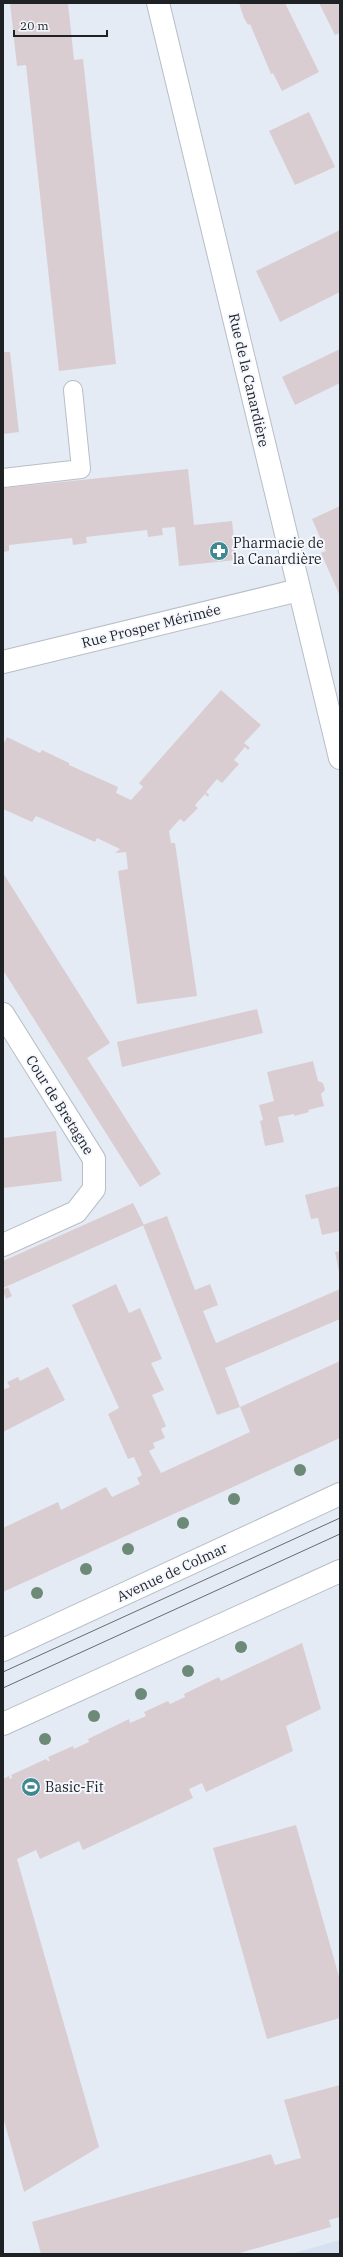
<svg xmlns="http://www.w3.org/2000/svg" width="343" height="2257" font-family="'IBM Plex Serif',serif">
<rect width="100%" height="100%" fill="#e4ebf4"/>
<path fill="#d5e1f1" d="M340,2240V2254H291Z"/>
<g fill="#dacdd1">
<path d="M10,3H68L74,60L83,59L116,364L59,371L26,65L17,66Z"/>
<path d="M239,3H285L319,72L282,91L273,73L271,74L250,24L248,25L244,18Z"/>
<path d="M319,3H340V33L335,35Z"/>
<path d="M309,112L335,167L295,185L269,131Z"/>
<path d="M340,230V292L280,322L256,271Z"/>
<path d="M340,349V383L295,405L282,377Z"/>
<path d="M3,352H10L19,432L3,434Z"/>
<path d="M188,469L194,525L232,521L236,560L179,566L175,527L162,528L163,535L148,537L147,530L86,537L87,543L73,545L72,538L9,545V551L3,552V488Z"/>
<path d="M340,506V596L321,553L326,551L312,519Z"/>
<path d="M221,690L261,725L244,743L250,748L248,750L245,747L234,760L239,764L222,783L217,779L206,792L209,795L208,797L205,794L195,805L198,808L184,822L180,819L169,831L171,843H175L197,996L137,1004L118,871L128,869L126,852L115,853L120,849L97,838L95,842L36,816L32,822L3,809V745L7,737L40,753L42,750L69,763V765L118,787L116,793L131,800L143,787L139,783Z"/>
<path d="M3,873L110,1043L87,1058L161,1174L140,1187L3,970Z"/>
<path d="M257,1009L263,1033L122,1067L117,1042Z"/>
<path d="M313,1061L318,1081L323,1083L325,1090L321,1094L324,1106L308,1110L309,1112L294,1116V1114L278,1117L284,1142L265,1146L260,1121L263,1120L259,1105L274,1101L267,1072Z"/>
<path d="M56,1131L62,1181L3,1188V1138Z"/>
<path d="M340,1186V1231L322,1235L318,1218L311,1219L305,1195Z"/>
<path d="M133,1203L144,1225L3,1288V1261Z"/>
<path d="M167,1216L195,1290L210,1284L218,1305L203,1311L216,1343L340,1289V1319L225,1368L240,1407L340,1361V1438L3,1592V1528L58,1502L61,1510L106,1487L112,1497L140,1484L137,1478L142,1475L134,1457L128,1459L108,1414L119,1408L72,1305L116,1284L129,1313L140,1308L162,1359L151,1363L164,1390L152,1395L166,1426L161,1429L165,1438L153,1443L155,1448L149,1451L161,1473L250,1432L240,1407L217,1415L143,1225Z"/>
<path d="M340,1251V1272H339L335,1252Z"/>
<path d="M8,1287L12,1296L6,1299L3,1290Z"/>
<path d="M48,1367L65,1400L3,1432V1390L10,1387L7,1382L18,1377L20,1381Z"/>
<path d="M302,1643L321,1709L286,1726L293,1751L206,1792L202,1783L189,1789L193,1798L83,1850L79,1841L40,1859L36,1850L17,1859L99,2147L24,2192L3,2117V1779L9,1776L10,1779L12,1778L11,1775L46,1759L48,1761H50L48,1757L73,1746L74,1749L89,1742L88,1739L129,1719L130,1723L146,1716L144,1712L168,1701L170,1704L185,1697L184,1694L219,1677L221,1681Z"/>
<path d="M296,1825L340,1980V2018L267,2039L213,1848Z"/>
<path d="M340,2085V2217L329,2220L331,2227L236,2254H41L32,2222L271,2154L275,2165L301,2158L284,2100Z"/>
</g>
<g fill="none" stroke-linecap="round" stroke-linejoin="round">
<g stroke="#b7bec7" stroke-width="20">
<path id="lane" d="M3,478L81,469L73,390"/>
</g>
<g stroke="#b7bec7" stroke-width="24">
<g id="street">
<path d="M158,3L340,758"/>
<path d="M3,662L299,590"/>
<path d="M3,1014L94,1159V1189L76,1212L3,1245"/>
</g>
</g>
<g stroke="#b7bec7" stroke-width="24">
<g id="secondary">
<path d="M3,1650L340,1494"/>
<path d="M3,1724L340,1571"/>
</g>
</g>
<use href="#lane" stroke="#fff" stroke-width="18"/>
<use href="#street" stroke="#fff" stroke-width="22"/>
<use href="#secondary" stroke="#fff" stroke-width="22"/>
<g stroke="#666b70" stroke-width="1">
<path d="M3,1672L340,1518"/>
<path d="M3,1688L340,1534"/>
</g>
</g>
<g fill="#6d8a78">
<circle cx="300" cy="1470" r="6"/>
<circle cx="234" cy="1499" r="6"/>
<circle cx="183" cy="1523" r="6"/>
<circle cx="128" cy="1549" r="6"/>
<circle cx="86" cy="1569" r="6"/>
<circle cx="37" cy="1593" r="6"/>
<circle cx="241" cy="1647" r="6"/>
<circle cx="188" cy="1671" r="6"/>
<circle cx="141" cy="1694" r="6"/>
<circle cx="94" cy="1716" r="6"/>
<circle cx="45" cy="1739" r="6"/>
</g>
<defs>
<g id="pharmacy-disc" transform="scale(1)"><circle r="9.5" fill="#418890" stroke="#f4f8fe"/><path d="M-2-6h4v4h4v4h-4v4h-4v-4h-4v-4h4Z" fill="#fff"/></g>
<g id="stadium-disc" transform="scale(1)"><circle r="9.5" fill="#418890" stroke="#f4f8fe"/><path d="M0-5a6.5 5 0 1 0 0 10a6.5 5 0 1 0 0-10ZM-3.5-1.8h7v3.6h-7Z" fill="#fff"/></g>
</defs>
<g fill-rule="evenodd">
<use href="#pharmacy-disc" x="219" y="551"/>
<use href="#stadium-disc" x="31" y="1787"/>
</g>
<g text-anchor="middle" dominant-baseline="central" stroke-width="4" stroke-linejoin="round" paint-order="stroke">
<g font-size="14" fill="#1f2225" stroke="#f4f8fe">
<text transform="translate(249 380) rotate(77)">Rue de la Canardière</text>
<text transform="translate(151 626) rotate(-14)">Rue Prosper Mérimée</text>
<text transform="translate(60 1105) rotate(58)">Cour de Bretagne</text>
<text transform="translate(172 1572) rotate(-25)">Avenue de Colmar</text>
</g>
<g font-size="14" fill="#1f2225" stroke="#f4f8fe" text-anchor="start">
<text x="233" y="543">Pharmacie de<tspan x="233" dy="16">la Canardière</tspan></text>
<text x="45" y="1787">Basic-Fit</text>
</g>
</g>
<rect width="343" height="2257" fill="none" stroke="#1f2225" stroke-width="8"/>
<path d="M14 30v6h93v-6" fill="none" stroke="#1f2225" stroke-width="2"/>
<text x="20" y="30" font-size="12" fill="#1f2225" stroke="#f4f8fe" stroke-width="3" paint-order="stroke">20 m</text>
</svg>
